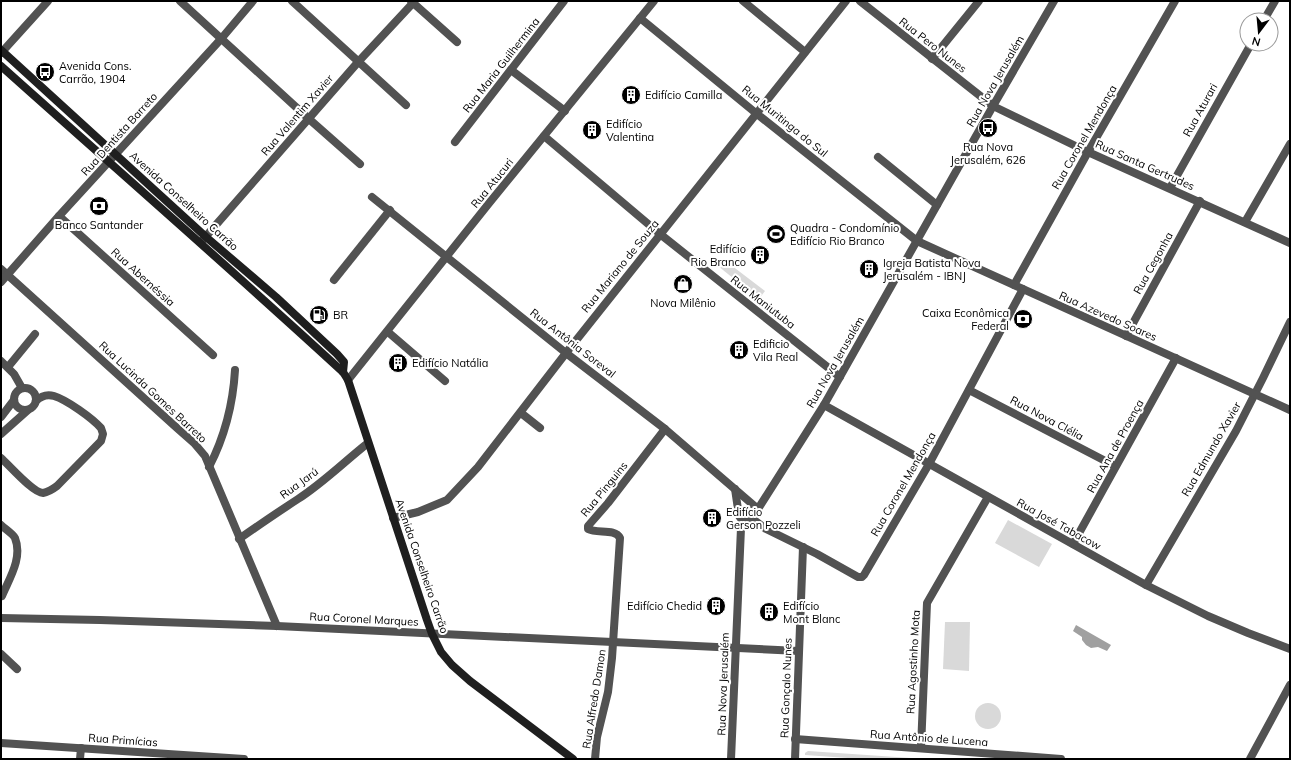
<svg xmlns="http://www.w3.org/2000/svg" width="1291" height="760" font-family="Mulish,sans-serif">
<rect width="100%" height="100%" fill="#fff"/>
<g fill="#d9d9d9">
<path d="M723,259L765,291L759,299L718,266Z"/>
<path d="M1008,520L1052,544L1039,567L995,543Z"/>
<path d="M945,622H970L969,671L943,669Z"/>
<circle cx="988" cy="716" r="13"/>
<path d="M808,751L911,758V759H862L805,755V753Z"/>
</g>
<path fill="#a0a0a0" d="M1076,625L1111,645L1107,651L1098,647L1091,648L1086,645L1082,640V637L1073,631Z"/>
<g fill="none" stroke-linecap="round" stroke-linejoin="round">
<g stroke="#525252" stroke-width="8">
<path d="M180,1L309,119L360,164"/>
<path d="M292,1L406,105"/>
<path d="M411,1L457,42"/>
<path d="M743,1L805,52"/>
<path d="M860,1L993,106L1088,152L1290,243"/>
<path d="M640,18L757,114L917,241"/>
<path d="M1264,20L1275,1"/>
<path d="M1,53L48,1"/>
<path d="M932,59L979,1"/>
<path d="M511,70L565,111"/>
<path d="M544,136L660,234L840,377"/>
<path d="M455,142L564,1"/>
<path d="M878,157L937,205"/>
<path d="M1170,188L1251,44"/>
<path d="M372,197L566,353L665,429L758,509"/>
<path d="M59,216L213,355"/>
<path d="M1245,222L1290,144"/>
<path d="M201,242L359,61L413,3"/>
<path d="M1,269L177,428L194,443L205,456L277,626"/>
<path d="M334,280L390,210"/>
<path d="M1,282L59,216L221,39L253,1"/>
<path d="M1014,285L1088,152L1175,1"/>
<path d="M388,332L445,381"/>
<path d="M1126,336L1200,201"/>
<path d="M1,361L14,374L22,388"/>
<path d="M8,367L35,334"/>
<path d="M348,380L490,202L654,1"/>
<circle cx="25" cy="399" r="11"/>
<path d="M969,390L1115,466"/>
<path d="M824,405L1146,585L1208,616L1248,633L1290,649"/>
<path d="M521,413L540,428"/>
<path d="M1,417L14,400"/>
<path d="M1,434L28,410"/>
<path d="M1,458C9,465 33,493 43,493C49,492 53,489 57,486L101,441L103,434L101,428C92,418 67,400 54,396C47,394 41,396 36,401"/>
<path d="M209,467C225,436 233,405 235,370"/>
<path d="M750,517L766,529L817,554L858,577H862L864,575L929,464L1023,289"/>
<path d="M393,518L418,512L447,500L478,467L566,353L846,1"/>
<path d="M1,525C5,529 13,534 15,538C23,558 9,579 2,596"/>
<path d="M239,539C259,525 278,512 298,499C323,483 345,461 368,443"/>
<path d="M1073,544L1176,358"/>
<path d="M1146,585L1236,431L1263,378L1290,322"/>
<path d="M1,618L100,620L277,626L799,651"/>
<path d="M1,654L17,669"/>
<path d="M795,739L1061,759"/>
<path d="M1,743L244,759"/>
<path d="M921,748L927,603L988,497"/>
<path d="M80,759L81,748"/>
<path d="M595,759L597,737L608,692L612,658L620,538C615,528 597,534 588,529V526L608,503L665,429"/>
<path d="M795,759L803,547"/>
<path d="M1250,759L1290,685"/>
</g>
<g stroke="#525252" stroke-width="8">
<path d="M917,241L1290,410"/>
<path d="M735,489L739,516L744,523"/>
<path d="M731,759L741,528L758,509L824,405L993,106L1054,1"/>
</g>
<g stroke="#1f1f1f" stroke-width="8">
<path d="M1,50L206,237L276,297L337,354L344,362L343,372"/>
<path d="M1,66C115,168 230,268 343,372L348,380L427,620L432,634L441,652L452,665L470,681L573,759"/>
</g>
</g>
<defs>
<g id="bus-disc" transform="scale(1)"><circle r="9.5" fill="#000" stroke="#fff"/><path d="M-5-6H5V4H4V6H2V4H-2V6H-4V4H-5ZM-3.5-4V0h7V-4ZM-3.5 1.2v1.5H-2V1.2ZM2 1.2v1.5H3.5V1.2Z" fill="#fff"/></g>
<g id="building-disc" transform="scale(1)"><circle r="9.5" fill="#000" stroke="#fff"/><path d="M-4-6H4V6H1V3H-1V6H-4ZM-2.5-4.3h1.7v1.8h-1.7ZM.8-4.3h1.7v1.8H.8ZM-2.5-1h1.7V.8h-1.7ZM.8-1h1.7V.8H.8Z" fill="#fff"/></g>
<g id="bank-disc" transform="scale(1)"><circle r="9.5" fill="#000" stroke="#fff"/><path d="M-6-4H6V4H-6ZM0-2.3a2.3 2.3 0 1 0 0 4.6a2.3 2.3 0 1 0 0-4.6Z" fill="#fff"/></g>
<g id="stadium-disc" transform="scale(1)"><circle r="9.5" fill="#000" stroke="#fff"/><path d="M0-5a6.5 5 0 1 0 0 10a6.5 5 0 1 0 0-10ZM-3.5-1.8h7v3.6h-7Z" fill="#fff"/></g>
<g id="shop-disc" transform="scale(1)"><circle r="9.5" fill="#000" stroke="#fff"/><path d="M-5-2.5h2.3a2.7 3.5 0 0 1 5.4 0H5L5.5 6h-11ZM-1.5-2.5h3a1.5 2.3 0 0 0-3 0Z" fill="#fff"/></g>
<g id="fuel-disc" transform="scale(1)"><circle r="9.5" fill="#000" stroke="#fff"/><path d="M-5.5-6h7V0h2V4h1.3V-2.5L3-4.5l.8-.8L6-3V5H2.5V1h-1V6h-7ZM-4.2-4.7v3.2H.2V-4.7Z" fill="#fff"/></g>
</defs>
<g fill-rule="evenodd">
<use href="#bus-disc" x="45" y="72"/>
<use href="#building-disc" x="631" y="95"/>
<use href="#bus-disc" x="988" y="128"/>
<use href="#building-disc" x="592" y="130"/>
<use href="#bank-disc" x="99" y="206"/>
<use href="#stadium-disc" x="776" y="234"/>
<use href="#building-disc" x="760" y="255"/>
<use href="#building-disc" x="869" y="269"/>
<use href="#shop-disc" x="683" y="284"/>
<use href="#fuel-disc" x="319" y="315"/>
<use href="#bank-disc" x="1023" y="319"/>
<use href="#building-disc" x="739" y="350"/>
<use href="#building-disc" x="398" y="363"/>
<use href="#building-disc" x="712" y="518"/>
<use href="#building-disc" x="716" y="606"/>
<use href="#building-disc" x="769" y="612"/>
</g>
<g text-anchor="middle" dominant-baseline="central" stroke-width="4" stroke-linejoin="round" paint-order="stroke">
<g font-size="11" fill="#000" stroke="#fff">
<text transform="translate(933 45) rotate(38)">Rua Pero Nunes</text>
<text transform="translate(501 65) rotate(-52)">Rua Maria Guilhermina</text>
<text transform="translate(995 81) rotate(-60)">Rua Nova Jerusalém</text>
<text transform="translate(1200 110) rotate(-61)">Rua Aturari</text>
<text transform="translate(297 115) rotate(-49)">Rua Valentim Xavier</text>
<text transform="translate(785 121) rotate(39)">Rua Muritinga do Sul</text>
<text transform="translate(119 134) rotate(-48)">Rua Dentista Barreto</text>
<text transform="translate(1084 137) rotate(-60)">Rua Coronel Mendonça</text>
<text transform="translate(1145 165) rotate(24)">Rua Santa Gertrudes</text>
<text transform="translate(492 183) rotate(-51)">Rua Atucuri</text>
<text transform="translate(184 201) rotate(42)">Avenida Conselheiro Carrão</text>
<text transform="translate(1153 263) rotate(-61)">Rua Cegonha</text>
<text transform="translate(620 266) rotate(-51)">Rua Mariano de Souza</text>
<text transform="translate(143 277) rotate(42)">Rua Abernéssia</text>
<text transform="translate(763 302) rotate(38)">Rua Maniutuba</text>
<text transform="translate(1108 316) rotate(24)">Rua Azevedo Soares</text>
<text transform="translate(573 343) rotate(38)">Rua Antônia Soreval</text>
<text transform="translate(835 362) rotate(-60)">Rua Nova Jerusalém</text>
<text transform="translate(153 392) rotate(43)">Rua Lucinda Gomes Barreto</text>
<text transform="translate(1047 418) rotate(28)">Rua Nova Clélia</text>
<text transform="translate(1115 446) rotate(-61)">Rua Ana de Proença</text>
<text transform="translate(1211 449) rotate(-60)">Rua Edmundo Xavier</text>
<text transform="translate(299 483) rotate(-36)">Rua Jarú</text>
<text transform="translate(903 484) rotate(-60)">Rua Coronel Mendonça</text>
<text transform="translate(604 489) rotate(-51)">Rua Pinguins</text>
<text transform="translate(1059 524) rotate(29)">Rua José Tabacow</text>
<text transform="translate(422 566) rotate(71)">Avenida Conselheiro Carrão</text>
<text transform="translate(364 619) rotate(3)">Rua Coronel Marques</text>
<text transform="translate(913 662) rotate(-87)">Rua Agostinho Mota</text>
<text transform="translate(723 684) rotate(-88)">Rua Nova Jerusalém</text>
<text transform="translate(786 688) rotate(-88)">Rua Gonçalo Nunes</text>
<text transform="translate(594 699) rotate(-81)">Rua Alfredo Damon</text>
<text transform="translate(929 738) rotate(4)">Rua Antônio de Lucena</text>
<text transform="translate(123 740) rotate(4)">Rua Primícias</text>
</g>
<g font-size="11" fill="#000" stroke="#fff" text-anchor="start">
<text x="59" y="66">Avenida Cons.<tspan x="59" dy="13">Carrão, 1904</tspan></text>
<text x="645" y="95">Edifício Camilla</text>
<text x="606" y="124">Edifício<tspan x="606" dy="13">Valentina</tspan></text>
<text x="988" y="147" text-anchor="middle">Rua Nova<tspan x="988" dy="13">Jerusalém, 626</tspan></text>
<text x="99" y="225" text-anchor="middle">Banco Santander</text>
<text x="790" y="228">Quadra - Condomínio<tspan x="790" dy="13">Edifício Rio Branco</tspan></text>
<text x="746" y="249" text-anchor="end">Edifício<tspan x="746" dy="13">Rio Branco</tspan></text>
<text x="883" y="263">Igreja Batista Nova<tspan x="883" dy="13">Jerusalém - IBNJ</tspan></text>
<text x="683" y="303" text-anchor="middle">Nova Milênio</text>
<text x="1009" y="313" text-anchor="end">Caixa Econômica<tspan x="1009" dy="13">Federal</tspan></text>
<text x="333" y="315">BR</text>
<text x="753" y="344">Edificio<tspan x="753" dy="13">Vila Real</tspan></text>
<text x="412" y="363">Edifício Natália</text>
<text x="726" y="512">Edifício<tspan x="726" dy="13">Gerson Pozzeli</tspan></text>
<text x="702" y="606" text-anchor="end">Edifício Chedid</text>
<text x="783" y="606">Edifício<tspan x="783" dy="13">Mont Blanc</tspan></text>
</g>
</g>
<rect width="1291" height="760" fill="none" stroke="#000000" stroke-width="4"/>
<g transform="translate(1259 32) rotate(196)"><circle r="19" fill="#ffffff" stroke="#999999"/>
<path d="M0-3L7 15L0 10L-7 15Z" fill="#000000"/>
<text y="-6" font-size="11" font-weight="bold" text-anchor="middle" fill="#000000">N</text>
</g>
</svg>
